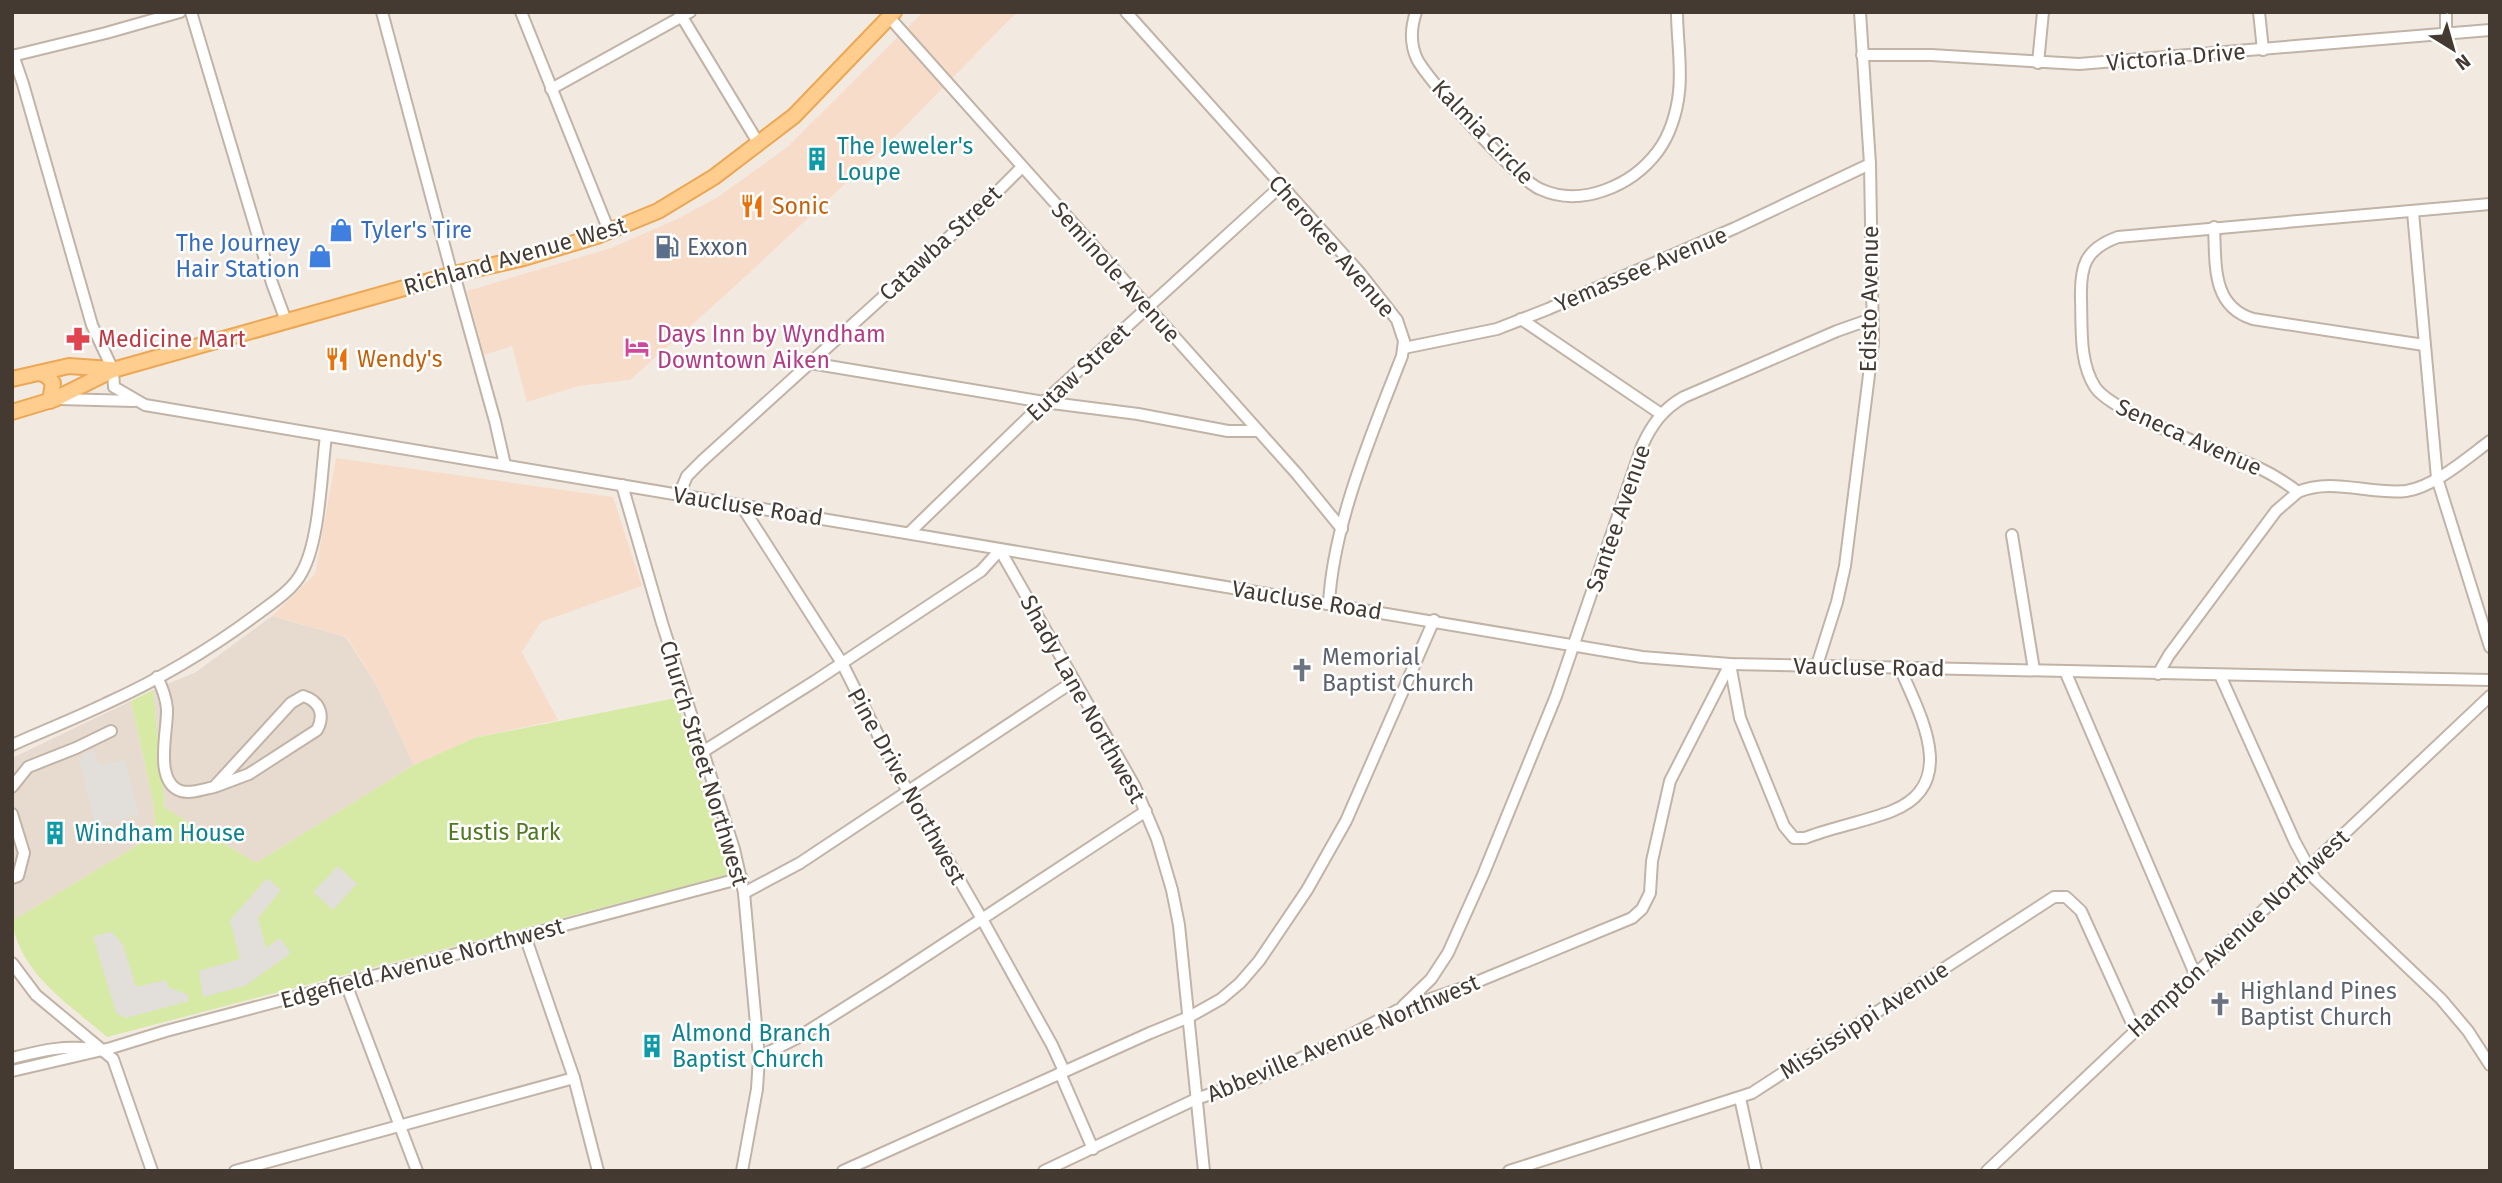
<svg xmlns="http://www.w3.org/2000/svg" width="2502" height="1183" font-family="'Fira Sans',sans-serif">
<rect width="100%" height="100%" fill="#f2eae1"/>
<g fill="#e7dbcf">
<path d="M272,616L346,637L378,688L414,765L256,863L165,808L153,690L196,672Z"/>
<path d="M131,701L153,801L156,834L12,921V758Z"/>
</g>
<g fill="#f7ddc9">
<path d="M923,12H1017L888,144L734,287L630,380L579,386L527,402L512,346L484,355L467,291L611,248L677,219L718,197L786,148Z"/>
<path d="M336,458L613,497L642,586L541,622L522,652L558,720L474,738L414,765L378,688L347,637L272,616L315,574Z"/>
</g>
<path fill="#d6eaa6" d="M153,690L165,808L256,863L414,765L474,738L676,698L731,874L107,1037C70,1005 20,974 12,921L156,834L153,801L131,701Z"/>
<g fill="#e2deda">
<path d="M93,748L100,765L125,760L139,815L96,826L79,758Z"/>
<path d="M338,866L357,884L333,910L313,892Z"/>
<path d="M267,878L281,890L258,918L266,948L280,938L291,953L245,986L203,997L199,971L240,959L230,920Z"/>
<path d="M112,932L123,945L136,987L166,980L168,987L187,994L189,1001L126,1018L116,1013L93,936Z"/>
</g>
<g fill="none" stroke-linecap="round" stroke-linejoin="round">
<g stroke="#c1b3a6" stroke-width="14">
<g id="minor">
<path d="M191,12L272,283L286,321"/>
<path d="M382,12L450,267L454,274L495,421L505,465"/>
<path d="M521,12L609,231"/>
<path d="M679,12L759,144"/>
<path d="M1126,12L1360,273L1397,320L1404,341L1402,356C1373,431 1333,523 1329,604"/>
<path d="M1416,12C1411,27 1410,44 1417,59C1429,82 1517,179 1540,189C1581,208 1632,186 1658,151C1670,135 1677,112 1679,92C1682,66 1677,38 1677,12"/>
<path d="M2259,12L2263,50"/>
<path d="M2446,12V34"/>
<path d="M889,17L1297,474L1342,529"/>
<path d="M13,55L23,84L92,325L113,370L114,387L145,405L1642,657L1730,664L2490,680"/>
<path d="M1862,55H1931L2079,64L2490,30"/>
<path d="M12,56L106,33L180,12"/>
<path d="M2038,63L2043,12"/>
<path d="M551,89L690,12"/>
<path d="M2490,204L2118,237C2085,249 2080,266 2081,299C2082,328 2079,362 2095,387C2113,414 2223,452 2257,467C2272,474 2285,482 2298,492C2331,477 2371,495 2406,491C2434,487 2467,458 2490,441"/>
<path d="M2413,212L2437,478L2490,647"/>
<path d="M2214,227C2216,264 2211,306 2253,319L2424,345"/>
<path d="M1521,319L1661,414"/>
<path d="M1404,348L1497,329L1548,309L1735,228L1870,164"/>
<path d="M810,363L1044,402L1138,414L1228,431H1258"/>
<path d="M59,399L134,401"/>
<path d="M622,485L662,623L734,849L744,893L759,1057L757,1089L742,1171"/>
<path d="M679,495L687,476L702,461L980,209L1022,167"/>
<path d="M741,505L842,663L894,767L982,919L1052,1045L1064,1071"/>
<path d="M909,533L1044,402L1282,185"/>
<path d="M2012,535L2034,670"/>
<path d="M1730,664L1740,718L1784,826L1794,838H1805C1833,827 1864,822 1892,811C1960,784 1920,715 1900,668"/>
<path d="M1817,665L1837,602L1845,566L1873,343L1870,164L1860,12"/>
<path d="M2065,671L2195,974"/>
<path d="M2158,674L2169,655L2276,511L2298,492"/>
<path d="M2220,675L2295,842L2315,879L2441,999L2468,1031L2490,1065"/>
<path d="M157,677C162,687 166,697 167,709C168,730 153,782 181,791C191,794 204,789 214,787L217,786L249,774L317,730C325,715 320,701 303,696L291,703L214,787"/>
<path d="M12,745C43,731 74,719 105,704C158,680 209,650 256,615C272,603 293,590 302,572C320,540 321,473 326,436"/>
<path d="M704,751L815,681L981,571L1000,550L1135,787L1157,839L1172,890L1179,925L1204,1171"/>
<path d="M12,787L28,767L76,748L111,731"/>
<path d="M12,814L24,853L18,876L12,878"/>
<path d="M744,893L800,863L1074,681"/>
<path d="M525,936L574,1078L598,1171"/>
<path d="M12,963L36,995L113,1059L152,1171"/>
<path d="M346,984L417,1171"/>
<path d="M1403,1006L1431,979L1448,953L1483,875L1556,696L1642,446C1652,424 1664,408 1684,397L1837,331L1871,319"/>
<path d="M759,1057L797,1038L889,980L1146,811"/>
<path d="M12,1058C41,1051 63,1045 93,1049"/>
<path d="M12,1071L111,1048L166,1031L742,878"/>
<path d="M1060,1073L1093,1149"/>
<path d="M1740,1098L1756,1171"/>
<path d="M235,1171L574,1078"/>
<path d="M843,1171L1150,1033L1189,1017L1221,999L1240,983L1259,961L1307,890L1346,821L1434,620"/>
<path d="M1044,1171L1196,1099L1255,1079L1341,1040L1398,1010L1462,988L1632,918L1642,909L1650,893L1652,861L1670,781L1730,664"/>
<path d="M1509,1171L1752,1093L2054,897H2066L2081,911L2135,1030"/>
<path d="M1987,1171L2490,696"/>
</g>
</g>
<g stroke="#eca755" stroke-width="18">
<g id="major">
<path d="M40,373L47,376L53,383L50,401"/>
<path d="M12,379L69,366L111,369"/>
<path d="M12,412L55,399L113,370L454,274L524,258L597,236L658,211L714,177L794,116L894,12"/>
</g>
</g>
<use href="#minor" stroke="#fff" stroke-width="10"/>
<use href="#major" stroke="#ffcd8d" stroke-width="14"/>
</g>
<defs>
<g id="building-bare" transform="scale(1.89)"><path d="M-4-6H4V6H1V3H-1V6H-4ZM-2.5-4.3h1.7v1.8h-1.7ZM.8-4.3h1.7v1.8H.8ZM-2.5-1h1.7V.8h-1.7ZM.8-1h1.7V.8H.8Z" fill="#0f9aa8" stroke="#fff" stroke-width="2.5" paint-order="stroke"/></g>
<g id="restaurant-bare" transform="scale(1.89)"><path d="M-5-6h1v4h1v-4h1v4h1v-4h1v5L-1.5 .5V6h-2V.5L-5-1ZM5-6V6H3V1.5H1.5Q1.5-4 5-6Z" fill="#e8710a" stroke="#fff" stroke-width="2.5" paint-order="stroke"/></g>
<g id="shop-bare" transform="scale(1.89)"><path d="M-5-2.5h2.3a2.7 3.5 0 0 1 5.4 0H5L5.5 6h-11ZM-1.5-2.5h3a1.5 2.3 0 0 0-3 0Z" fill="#3f7fe0" stroke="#fff" stroke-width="2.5" paint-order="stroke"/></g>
<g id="fuel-bare" transform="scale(1.89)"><path d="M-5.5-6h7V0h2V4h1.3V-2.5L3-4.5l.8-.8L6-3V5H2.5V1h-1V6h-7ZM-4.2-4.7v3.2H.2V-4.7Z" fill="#5c6f8a" stroke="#fff" stroke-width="2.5" paint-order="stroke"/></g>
<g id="pharmacy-bare" transform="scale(1.89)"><path d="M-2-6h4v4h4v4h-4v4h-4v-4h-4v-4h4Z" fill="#e0444e" stroke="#fff" stroke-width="2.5" paint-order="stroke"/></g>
<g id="hotel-bare" transform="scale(1.89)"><path d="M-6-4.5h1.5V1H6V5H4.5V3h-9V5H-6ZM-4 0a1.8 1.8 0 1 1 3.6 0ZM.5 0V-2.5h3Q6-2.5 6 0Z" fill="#d1479c" stroke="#fff" stroke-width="2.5" paint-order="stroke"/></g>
<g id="church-bare" transform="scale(1.89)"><path d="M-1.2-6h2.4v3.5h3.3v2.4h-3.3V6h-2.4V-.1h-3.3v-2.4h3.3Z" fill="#6b7280" stroke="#fff" stroke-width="2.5" paint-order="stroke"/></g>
</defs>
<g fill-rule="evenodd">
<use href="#building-bare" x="817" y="159"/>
<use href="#restaurant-bare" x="752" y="206"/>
<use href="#shop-bare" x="341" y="230"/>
<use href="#fuel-bare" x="667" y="247"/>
<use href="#shop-bare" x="320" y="256"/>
<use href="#pharmacy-bare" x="78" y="339"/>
<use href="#hotel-bare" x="637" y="347"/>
<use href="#restaurant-bare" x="337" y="359"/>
<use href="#church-bare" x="1302" y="670"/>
<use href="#building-bare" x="55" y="833"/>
<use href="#church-bare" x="2220" y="1004"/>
<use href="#building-bare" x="652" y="1046"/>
</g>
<g text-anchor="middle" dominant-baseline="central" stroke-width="5" stroke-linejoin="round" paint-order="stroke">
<g font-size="23" fill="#443a32" stroke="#fff">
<text transform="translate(2176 57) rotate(-5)">Victoria Drive</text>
<text transform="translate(1483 132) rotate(46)">Kalmia Circle</text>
<text transform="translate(940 243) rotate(-43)">Catawba Street</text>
<text transform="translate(1332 246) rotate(49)">Cherokee Avenue</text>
<text transform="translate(515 256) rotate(-16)">Richland Avenue West</text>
<text transform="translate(1641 269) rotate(-23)">Yemassee Avenue</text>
<text transform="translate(1116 272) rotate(48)">Seminole Avenue</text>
<text transform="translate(1869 299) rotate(-89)">Edisto Avenue</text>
<text transform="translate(1078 372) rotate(-43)">Eutaw Street</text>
<text transform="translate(2189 437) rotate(24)">Seneca Avenue</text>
<text transform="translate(748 506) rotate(9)">Vaucluse Road</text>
<text transform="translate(1618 518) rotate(-71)">Santee Avenue</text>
<text transform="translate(1307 600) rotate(9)">Vaucluse Road</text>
<text transform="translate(1869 667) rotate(1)">Vaucluse Road</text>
<text transform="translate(1083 699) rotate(61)">Shady Lane Northwest</text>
<text transform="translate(704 763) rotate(73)">Church Street Northwest</text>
<text transform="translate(907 786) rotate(61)">Pine Drive Northwest</text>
<text transform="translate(2238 933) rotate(-43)">Hampton Avenue Northwest</text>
<text transform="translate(422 963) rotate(-15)">Edgefield Avenue Northwest</text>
<text transform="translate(1864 1020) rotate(-33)">Mississippi Avenue</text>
<text transform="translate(1343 1038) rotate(-23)">Abbeville Avenue Northwest</text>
</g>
<g font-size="23" fill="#0d838f" stroke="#fff" text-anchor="start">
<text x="837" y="146">The Jeweler's<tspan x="837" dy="26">Loupe</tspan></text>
<text x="75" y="833">Windham House</text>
<text x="672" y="1033">Almond Branch<tspan x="672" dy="26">Baptist Church</tspan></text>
</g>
<g font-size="23" fill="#c56008" stroke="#fff" text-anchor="start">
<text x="772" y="206">Sonic</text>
<text x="357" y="359">Wendy's</text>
</g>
<g font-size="23" fill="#366cbe" stroke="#fff" text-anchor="start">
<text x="361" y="230">Tyler's Tire</text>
<text x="300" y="243" text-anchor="end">The Journey<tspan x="300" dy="26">Hair Station</tspan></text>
</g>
<g font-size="23" fill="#4e5e75" stroke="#fff" text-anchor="start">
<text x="687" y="247">Exxon</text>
</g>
<g font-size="23" fill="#b23c85" stroke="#fff" text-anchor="start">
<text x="657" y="334">Days Inn by Wyndham<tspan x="657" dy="26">Downtown Aiken</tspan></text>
</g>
<g font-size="23" fill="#be3a42" stroke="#fff" text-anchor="start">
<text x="98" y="339">Medicine Mart</text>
</g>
<g font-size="23" fill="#5b616d" stroke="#fff" text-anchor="start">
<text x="1322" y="657">Memorial<tspan x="1322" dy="26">Baptist Church</tspan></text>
<text x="2240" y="991">Highland Pines<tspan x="2240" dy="26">Baptist Church</tspan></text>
</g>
<g font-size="23" fill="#507922" stroke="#fff">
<text x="504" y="832">Eustis Park</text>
</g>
</g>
<rect width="2502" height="1183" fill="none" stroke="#443a32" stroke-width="28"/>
<g transform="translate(2453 49) rotate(143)" stroke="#ffffff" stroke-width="5" paint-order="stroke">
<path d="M0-5L12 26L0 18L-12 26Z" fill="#443a32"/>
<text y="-10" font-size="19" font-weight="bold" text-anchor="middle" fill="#443a32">N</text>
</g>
</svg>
